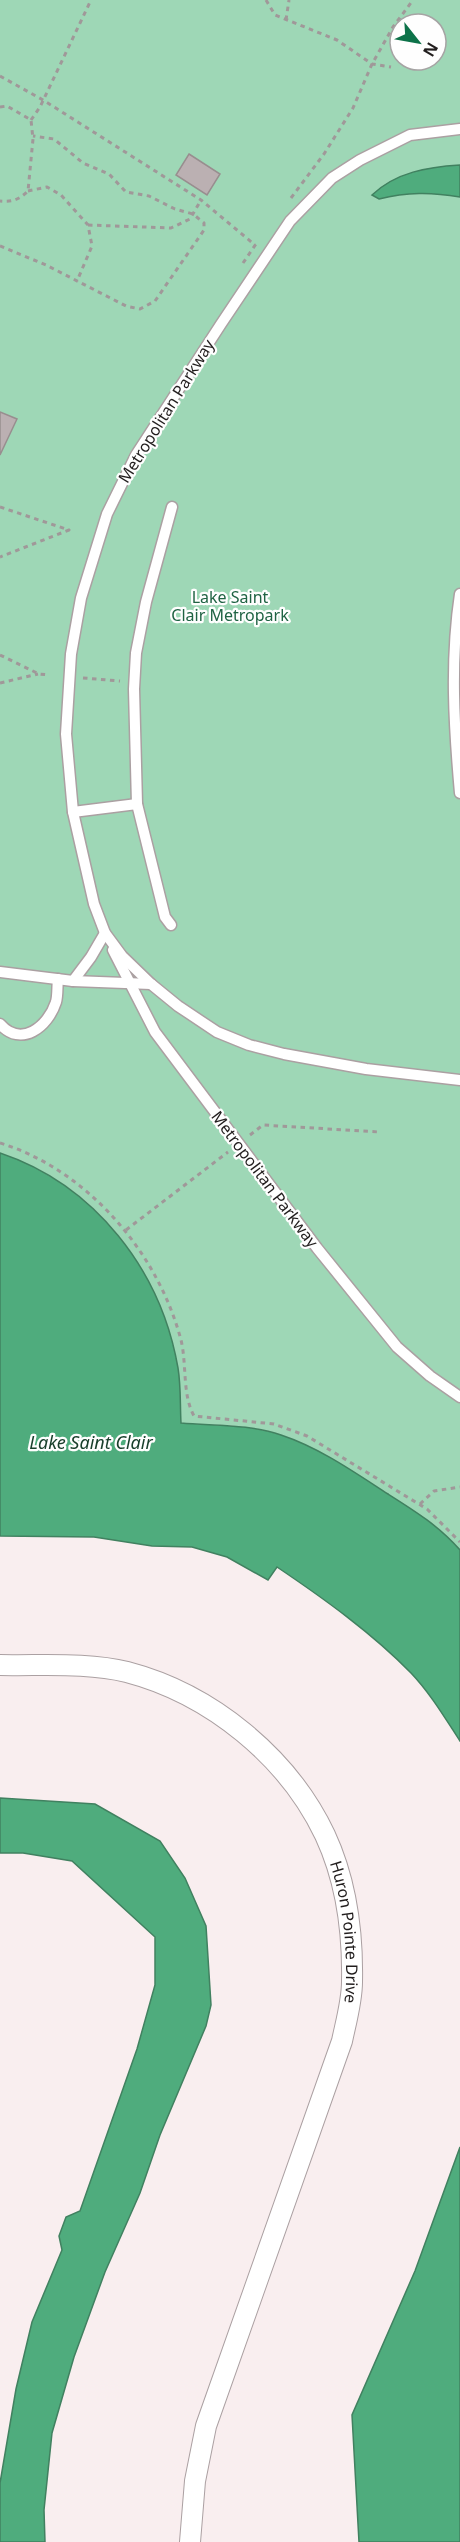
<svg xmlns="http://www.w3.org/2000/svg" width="460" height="2542" font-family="'Noto Sans',sans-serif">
<rect width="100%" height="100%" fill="#f9eeef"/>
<path fill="#9ed7b6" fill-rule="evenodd" d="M0,0H460V1550C439,1526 415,1511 388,1494C354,1472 320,1448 281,1435C249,1424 214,1425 181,1423C180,1405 181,1386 178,1368C157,1267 100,1187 0,1153ZM400,24H436V60H400Z"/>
<g fill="#4fac7d" stroke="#418160" stroke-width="1.5">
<path d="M460,165V197C431,192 407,192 379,199L372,195C396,172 428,167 460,165Z"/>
<path d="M0,1153C95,1185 161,1270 178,1368C181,1386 180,1405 181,1423C214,1426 249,1424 281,1435C320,1448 354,1472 388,1494C415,1511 439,1526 460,1550V1741C445,1718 430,1693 411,1673C372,1633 323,1598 277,1567L268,1580L227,1557L192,1547L152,1546L94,1537L0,1536Z"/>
<path d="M0,1798L95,1804L160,1841L185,1878L206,1926L211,2005L206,2026L160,2135L140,2193L105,2272L74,2357L52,2433L44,2510L45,2542H0V2483L16,2389L32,2322L62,2250L59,2236L66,2217L80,2211L137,2049L155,1985V1937L72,1861L23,1853H0Z"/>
<path d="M460,2147V2542H359L352,2415L415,2271Z"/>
</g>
<g fill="#bbb0b2" stroke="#988e8f" stroke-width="1.5">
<path d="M189,154L220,174L207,195L176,175Z"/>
<path d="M0,412L17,419L0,455Z"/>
</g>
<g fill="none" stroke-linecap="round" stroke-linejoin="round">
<g stroke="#aba0a2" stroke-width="13">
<g id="service">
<path d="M460,129L410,135L360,160L332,178L290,221L221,324L136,455L107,514L81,598L71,654L66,734L73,812L94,904L105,933L122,956L151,984L178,1006L217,1032L249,1045L284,1054L366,1069L460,1080"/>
<path d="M460,594C450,661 454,726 460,793"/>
<path d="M73,812L137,804"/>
<path d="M171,925L165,917L137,804L134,689L136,653L146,602L172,507"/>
<path d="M113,950L155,1032L317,1248L397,1347L430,1376L460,1397"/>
<path d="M0,972L73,981L151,984"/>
<path d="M73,981L91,957L105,933"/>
<path d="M0,1024C21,1048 48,1027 56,1002C58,995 57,986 58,979"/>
</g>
</g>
<g stroke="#aba0a2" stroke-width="22">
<g id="minor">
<path id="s1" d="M0,1665C41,1666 87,1662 127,1672C211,1694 288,1757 325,1835C346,1880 353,1933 352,1982C352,2001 346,2022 342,2041L206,2426L195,2481L190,2542"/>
</g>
</g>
<g stroke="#a09899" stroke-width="3" stroke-dasharray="4.5 4.5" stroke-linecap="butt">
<path d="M266,0L275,15L337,40L372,64L391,67"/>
<path d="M286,20L289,0"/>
<path d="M0,76L43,100L201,200L255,245"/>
<path d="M0,107L7,106L31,120L33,139L28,191C19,200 12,202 0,201"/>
<path d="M31,120L40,107L91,0"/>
<path d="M28,191L47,187L61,195L88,225L92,246L77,281"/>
<path d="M291,198L324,154L353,108L372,64L393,27L413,0"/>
<path d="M88,225L171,228L190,219L201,200"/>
<path d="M0,246L46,265L126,306L140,309L155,301L204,230V223L193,214L175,209L149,196L126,192L109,174L83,163L54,139L33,136"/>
<path d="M243,263L258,241"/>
<path d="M0,507L69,530L0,557"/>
<path d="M0,655L39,674L49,675"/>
<path d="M83,678L120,681"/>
<path d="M0,683L38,674"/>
<path d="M250,1135L263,1125L379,1132"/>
<path d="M0,1143C88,1170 158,1253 181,1340C187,1365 182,1394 194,1416L274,1424L307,1436L427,1509L460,1542"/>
<path d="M126,1230L228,1152"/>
<path d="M420,1504L434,1491L460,1487"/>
</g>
<use href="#service" stroke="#fff" stroke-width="10"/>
<use href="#minor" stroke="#fff" stroke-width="20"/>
</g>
<g text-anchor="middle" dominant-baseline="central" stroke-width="4.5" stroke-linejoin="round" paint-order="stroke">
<g font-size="16" fill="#211d1d" stroke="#fefefe">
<text transform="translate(166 411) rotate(-58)">Metropolitan Parkway</text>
<text transform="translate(265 1179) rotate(53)">Metropolitan Parkway</text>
<text stroke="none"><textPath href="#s1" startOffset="492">Huron Pointe Drive</textPath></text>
</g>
<g font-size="16" fill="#1f6343" stroke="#fefefe">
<text x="230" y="597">Lake Saint<tspan x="230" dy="18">Clair Metropark</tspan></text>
</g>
<g font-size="18" font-style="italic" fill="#19402c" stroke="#fefefe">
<text x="91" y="1442">Lake Saint Clair</text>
</g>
</g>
<g transform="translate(418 42) rotate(121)"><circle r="28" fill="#fefefe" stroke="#a6a4a4" stroke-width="1.5"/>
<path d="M0-4.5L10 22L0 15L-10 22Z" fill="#0d7249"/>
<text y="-9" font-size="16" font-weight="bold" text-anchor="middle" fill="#211d1d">N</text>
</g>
</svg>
